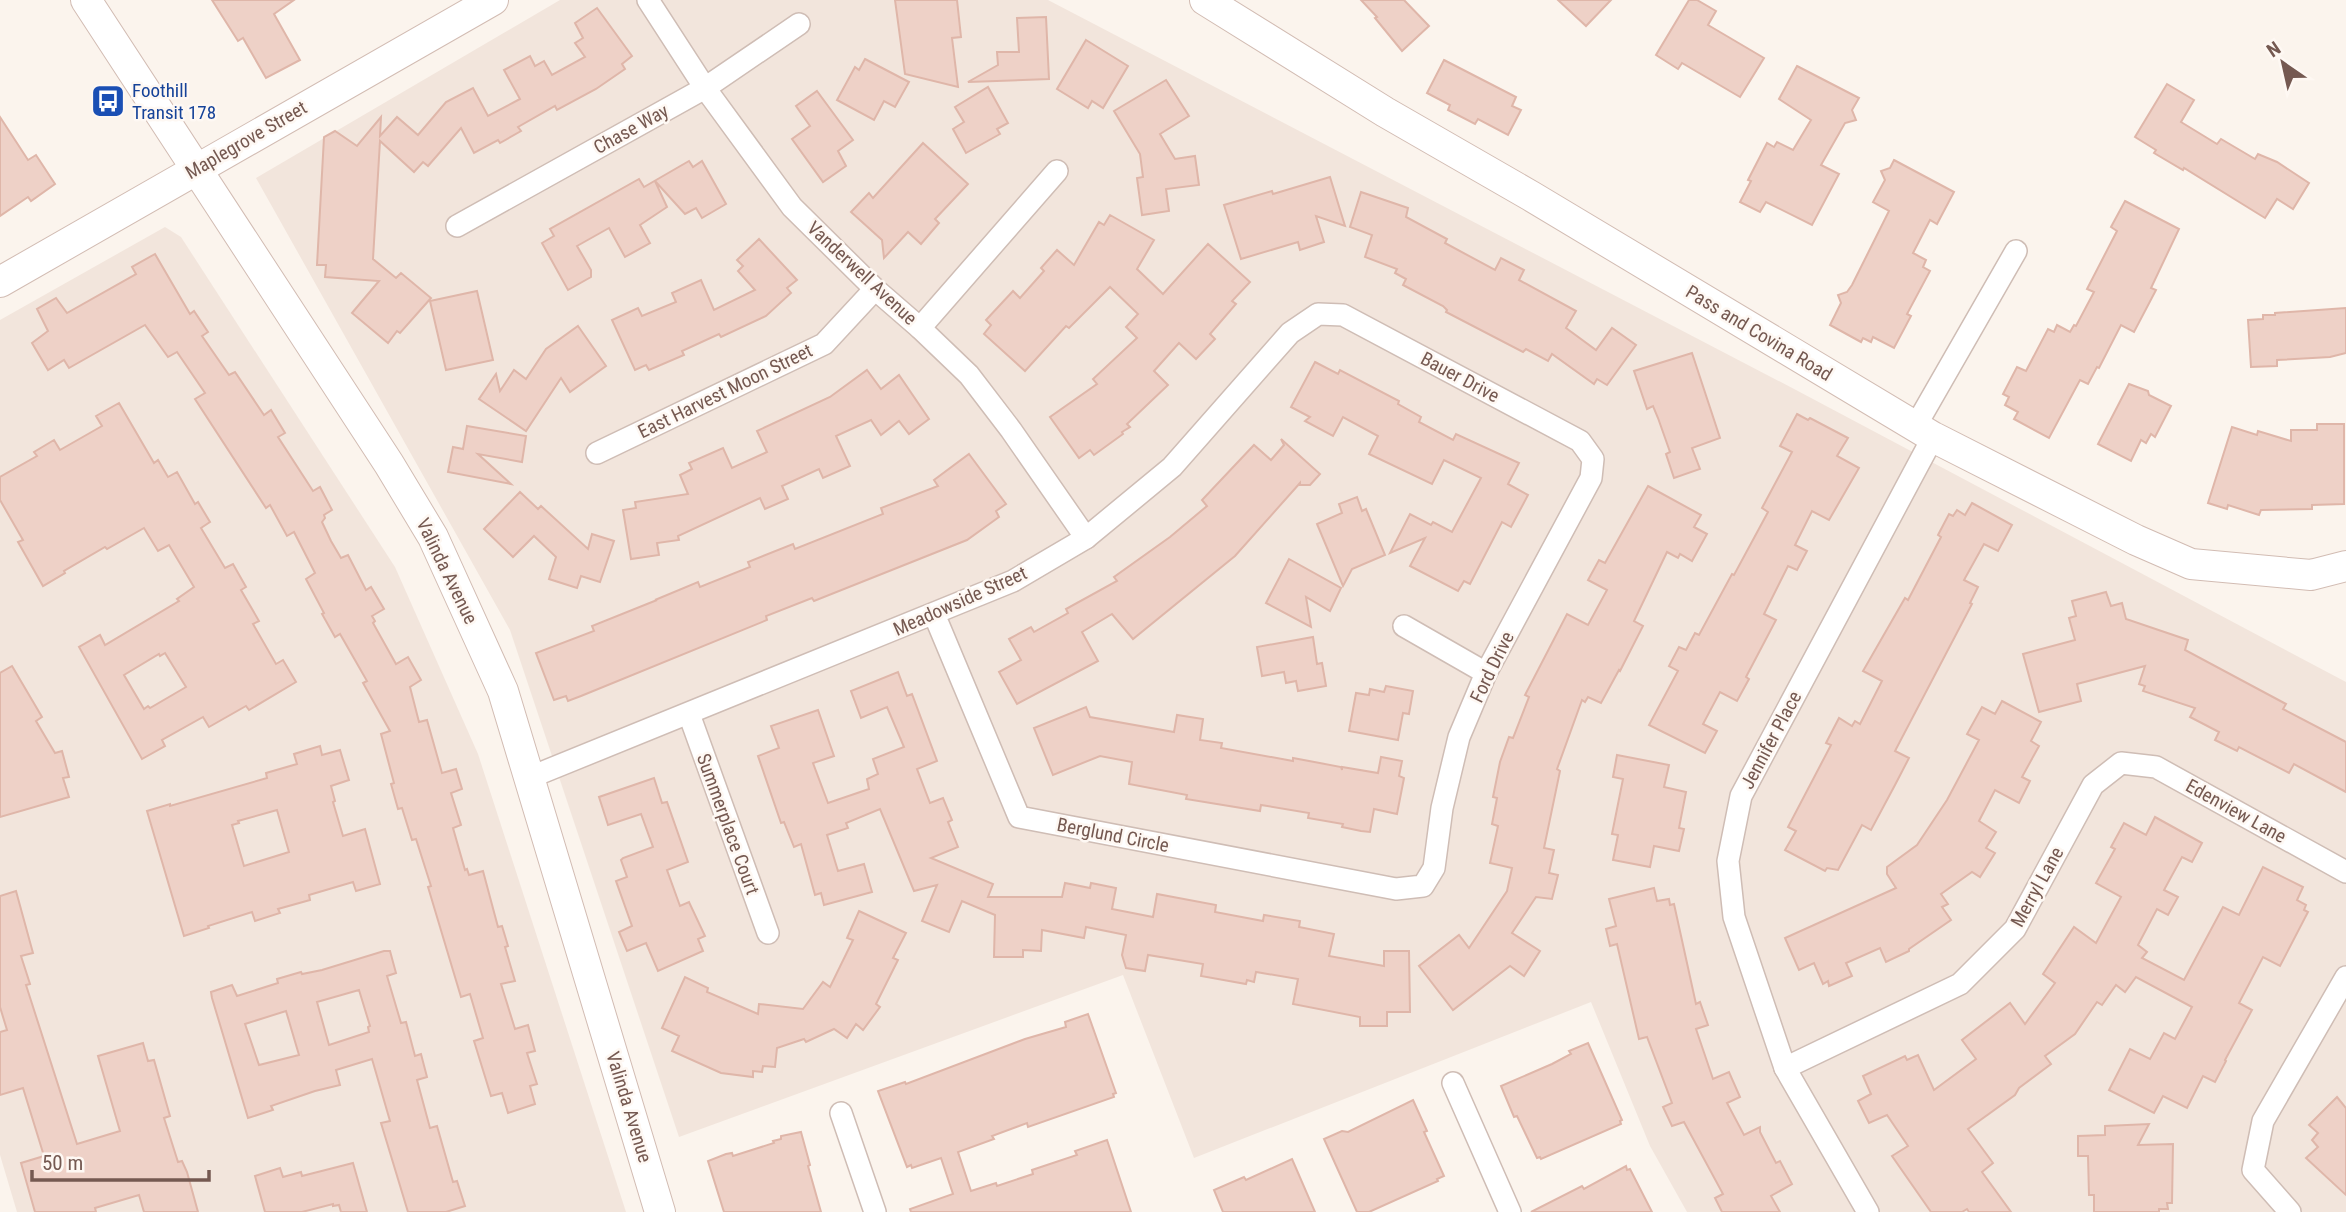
<svg xmlns="http://www.w3.org/2000/svg" width="2346" height="1212" font-family="'Roboto Condensed',sans-serif">
<rect width="100%" height="100%" fill="#fbf4ed"/>
<g fill="#f2e5dc">
<path d="M560,0H1048L1796,390L2346,682V1212H1687L1650,1146L1591,1002L1194,1158L1123,975L679,1137L510,630L256,178Z"/>
<path d="M165,227L181,237L395,567L478,754L626,1212H17L0,1155V320Z"/>
</g>
<g fill="#eed1c7" stroke="#dfb6a9" stroke-width="2" fill-rule="evenodd">
<path d="M212,0H294L274,14L300,60L266,78L243,38L238,41Z"/>
<path d="M895,0H957L961,37L952,38L958,87L905,74Z"/>
<path d="M1361,0H1404L1429,26L1402,51L1375,18L1377,17Z"/>
<path d="M1558,0H1611L1586,26Z"/>
<path d="M1689,0H1697L1716,11L1708,25L1764,58L1740,97L1682,63L1678,69L1656,55Z"/>
<path d="M597,8L632,56L622,64L625,69L596,89L557,110L555,106L518,127L521,131L500,143L498,140L474,153L461,128L428,166L423,162L414,172L380,141L373,259L396,278L401,273L431,298L400,333L397,331L388,343L352,313L379,281L325,277L326,265H317L324,137L335,131L357,146L381,117L380,136L397,117L418,135L446,102L473,88L488,116L520,99L504,70L530,56L535,66L544,61L552,75L585,57L575,43L583,38L575,23Z"/>
<path d="M1046,17L1049,79L968,82L998,65L997,52H1019L1017,18Z"/>
<path d="M1086,40L1128,66L1103,108L1092,101L1088,108L1057,89Z"/>
<path d="M865,59L909,82L895,107L884,101L874,120L837,100L855,67L859,70Z"/>
<path d="M1444,60L1516,97L1512,106L1521,110L1508,135L1478,119L1475,124L1448,110L1450,105L1427,93Z"/>
<path d="M1797,66L1859,98L1852,110L1856,120L1845,123L1821,165L1839,174L1812,225L1766,202L1760,212L1740,202L1751,181L1748,180L1767,143L1774,147L1777,142L1793,150L1811,120L1779,99Z"/>
<path d="M1166,80L1189,116L1160,134L1175,159L1195,156L1199,185L1166,189L1169,211L1142,215L1137,178L1143,177L1140,154L1114,111Z"/>
<path d="M2167,84L2194,100L2181,122L2217,144L2221,139L2255,159L2258,154L2277,162L2309,183L2293,209L2277,199L2265,218L2184,168L2183,170L2154,153L2156,150L2135,137Z"/>
<path d="M988,87L1008,123L997,129L1000,134L966,153L953,129L964,122L955,107Z"/>
<path d="M817,91L853,140L838,151L846,166L823,182L792,139L810,126L796,106Z"/>
<path d="M0,117L28,160L36,155L55,184L31,201L28,197L0,216Z"/>
<path d="M923,143L968,184L935,219L939,223L921,244L908,232L884,258L882,240L851,212L869,193L873,198Z"/>
<path d="M1894,160L1954,192L1937,224L1930,220L1913,253L1926,260L1923,267L1930,271L1907,314L1911,316L1894,348L1873,337L1871,342L1863,338L1861,342L1830,325L1841,303L1838,295L1847,292L1852,285L1889,211L1873,202L1885,180L1881,171L1890,168Z"/>
<path d="M689,161L693,167L702,161L726,204L702,218L696,208L685,214L655,181L667,207L640,225L650,243L625,257L609,228L577,246L591,270V277L568,290L542,243L554,236L550,229L639,179L644,187Z"/>
<path d="M1330,177L1345,226L1316,216L1324,242L1300,250L1298,242L1241,259L1224,205L1272,191L1273,194Z"/>
<path d="M1361,192L1408,208L1406,217L1447,239L1445,243L1495,270L1501,258L1524,270L1519,280L1576,311L1566,328L1596,350L1612,328L1636,345L1607,385L1597,379L1594,384L1552,354L1548,361L1526,349L1523,352L1446,312L1447,310L1443,306L1403,285L1406,279L1395,273L1397,269L1365,257L1372,235L1350,227Z"/>
<path d="M2125,201L2179,229L2151,288L2156,290L2134,332L2121,325L2099,368L2097,367L2088,384L2080,380L2049,438L2014,419L2018,412L2005,405L2009,397L2003,394L2017,367L2026,371L2048,329L2054,332L2057,325L2070,332L2074,325L2076,326L2094,292L2087,289L2117,231L2111,227Z"/>
<path d="M1110,215L1154,240L1137,269L1163,294L1208,244L1250,282L1232,301L1236,304L1210,334L1215,339L1196,359L1179,343L1154,371L1168,385L1127,424L1130,427L1122,432L1123,434L1094,455L1090,450L1079,458L1050,417L1097,384L1093,379L1137,338L1126,327L1138,314L1110,287L1069,328L1066,326L1025,371L984,334L991,325L986,320L1013,291L1020,298L1044,271L1041,268L1057,250L1074,265L1099,222L1104,225Z"/>
<path d="M759,239L797,280L787,288L791,293L766,316L721,337L719,334L682,351L684,355L649,370L646,365L635,370L612,320L638,308L642,316L676,302L672,293L701,280L714,310L755,290L738,271L743,266L737,260Z"/>
<path d="M155,254L190,314L194,311L208,332L202,336L229,375L235,372L264,415L271,410L285,433L278,437L313,491L320,487L332,510L324,515L325,518L322,522L331,541L341,558L348,555L366,590L371,587L384,609L372,616L375,621L373,623L396,664L408,657L421,680L410,687L419,722L427,720L442,773L456,769L462,789L451,793L461,825L453,828L465,870L467,869L469,875L483,871L498,927L502,926L508,946L505,947L515,981L501,984L515,1029L528,1025L535,1051L527,1053L537,1084L530,1086L535,1104L508,1113L502,1093L491,1096L474,1041L483,1038L470,994L461,997L428,887L431,886L416,839L412,840L402,808L398,809L391,784L394,783L381,734L390,731L363,683L367,681L340,634L335,637L322,614L324,613L306,579L315,573L294,532L287,536L270,505L266,508L195,399L205,393L177,352L168,357L145,325L69,368L64,360L48,370L32,343L48,331L37,309L56,298L67,313L136,274L132,267Z"/>
<path d="M477,291L493,360L446,370L430,301Z"/>
<path d="M2346,308V353L2330,357L2277,360V366L2251,367L2248,320L2263,319V315H2275V313Z"/>
<path d="M578,326L606,366L570,392L561,378L526,431L479,399L496,374L500,391L514,370L526,379L546,349Z"/>
<path d="M1692,353L1720,438L1692,448L1700,469L1674,478L1666,454L1670,452L1658,418L1653,406L1647,409L1634,371Z"/>
<path d="M1315,362L1338,374L1340,370L1399,401L1398,404L1421,417L1419,422L1453,440L1456,434L1519,463L1508,484L1528,495L1511,527L1502,522L1470,584L1464,581L1458,591L1410,566L1425,538L1390,553L1410,514L1431,525L1433,522L1452,532L1481,478L1444,460L1432,484L1369,454L1378,436L1343,417L1333,436L1305,421L1310,417L1291,407Z"/>
<path d="M867,370L881,389L899,375L929,419L909,434L899,421L881,435L871,420L836,436L850,466L823,478L819,469L782,486L788,499L765,509L760,498L678,536L679,540L657,543L659,555L631,559L623,510L636,508L635,502L688,494L680,475L692,469L689,463L723,448L732,468L767,452L757,431L830,397Z"/>
<path d="M2129,384L2148,391L2149,395L2171,406L2155,437L2151,434L2146,443L2141,440L2131,461L2098,444Z"/>
<path d="M119,403L154,463L158,460L168,477L177,472L195,504L198,502L210,522L201,528L225,568L233,564L246,587L241,590L259,621L253,624L276,664L283,660L296,682L249,710L246,706L209,727L203,717L162,740L165,746L142,759L79,647L100,635L105,645L179,601L177,599L194,587L169,545L158,551L144,528L107,549L105,547L64,571L65,573L43,586L18,542L23,540L0,500V477L37,456L34,452L54,440L60,450L102,426L96,416ZM165,653L186,687L150,708L148,706L144,709L124,675L159,654L160,656Z"/>
<path d="M1797,414L1808,420L1810,418L1848,438L1837,456L1859,468L1829,520L1812,511L1795,545L1807,551L1797,570L1788,566L1764,614L1776,620L1746,677L1749,679L1737,701L1720,692L1703,724L1717,731L1705,753L1649,725L1678,671L1669,666L1679,647L1686,650L1695,633L1699,635L1732,574L1734,575L1768,512L1762,508L1792,452L1780,446Z"/>
<path d="M2317,424H2344V504L2312,505V509L2261,510L2259,515L2228,505L2227,509L2208,503L2232,427L2257,435L2258,431L2291,441V430H2317Z"/>
<path d="M467,426L526,436L522,462L478,454L511,484L448,472L453,447L463,449Z"/>
<path d="M1281,439L1320,474L1310,485H1300V483L1235,556L1133,639L1112,614L1082,632L1098,661L1017,704L999,672L1021,660L1009,639L1031,627L1034,632L1068,613L1066,609L1117,581L1114,577L1170,537L1207,506L1202,500L1254,445L1271,460L1284,445Z"/>
<path d="M969,454L1006,504L996,511L999,517L967,540L814,601L812,598L766,616L767,620L581,696L568,701L566,696L554,700L536,653L594,631L592,626L657,600H655L698,582L700,587L750,567L748,562L793,544L795,549L883,514L881,508L938,486L934,480Z"/>
<path d="M1648,486L1701,515L1694,527L1707,534L1692,561L1680,554L1678,558L1667,552L1634,621L1643,626L1620,671L1619,670L1601,703L1588,697L1585,702L1582,700L1557,769L1560,771L1544,848L1554,850L1549,873L1558,875L1552,899L1536,897L1512,933L1540,951L1524,976L1510,966L1453,1010L1419,966L1459,935L1469,948L1507,891L1512,868L1490,863L1498,826L1492,824L1497,798L1493,797L1500,762L1509,737L1513,738L1529,697L1525,695L1567,614L1588,625L1607,590L1588,580L1599,560L1605,563Z"/>
<path d="M520,492L538,509L541,506L588,549L592,534L614,541L600,582L581,576L577,588L549,579L556,557L534,536L513,557L484,529Z"/>
<path d="M1357,497L1362,511L1366,509L1385,555L1352,569L1343,586L1317,524L1342,513L1339,504Z"/>
<path d="M1972,503L2012,525L1998,551L1984,544L1964,580L1978,587L1970,603L1972,604L1895,751L1909,758L1895,785L1871,830L1862,825L1838,870L1827,868L1825,871L1785,850L1796,831L1788,827L1831,745L1826,743L1839,718L1852,726L1855,721L1860,724L1882,681L1863,671L1905,598L1908,600L1941,537L1938,535L1949,514L1953,516L1957,510L1965,515Z"/>
<path d="M1289,559L1341,588L1330,611L1306,597L1311,627L1266,603Z"/>
<path d="M2106,592L2111,606L2122,603L2126,619L2188,640L2185,650L2286,704L2283,709L2346,742V792L2294,764L2289,773L2239,747L2237,751L2215,740L2219,732L2190,717L2195,708L2143,691L2145,686L2139,684L2145,666L2077,684L2081,701L2039,712L2023,654L2075,640L2069,618L2076,616L2072,601Z"/>
<path d="M1313,637L1317,664L1322,663L1326,686L1298,691L1296,681L1286,683L1284,672L1262,676L1257,647Z"/>
<path d="M12,666L42,717L36,721L55,753L62,751L69,777L63,778L69,797L0,817V673Z"/>
<path d="M898,672L907,696L912,694L937,761L917,769L930,803L943,798L952,820L948,822L958,847L931,858L993,884L988,897H1062L1065,883L1090,888L1091,883L1116,888L1112,909L1153,917L1157,894L1216,905L1215,912L1263,921L1264,915L1300,921L1299,927L1334,934L1329,956L1384,966V951H1409L1410,1012H1387V1026H1360V1017L1293,1004L1298,979L1256,972L1254,982L1247,980L1246,984L1201,976L1203,964L1148,955L1145,971L1126,968L1122,955L1126,935L1086,927L1084,938L1042,930L1041,951L1023,950V957H994L995,915L962,901L949,932L922,921L937,885L914,891L880,809L846,823L848,828L827,835L838,871L864,864L872,892L824,905L821,893L815,895L801,844L794,847L784,822L781,823L758,756L779,748L771,726L818,710L834,756L813,763L828,803L869,789L867,779L878,774L873,759L904,747L887,707L861,718L851,691Z"/>
<path d="M1386,686L1413,691L1409,714L1403,713L1398,740L1349,731L1356,693L1369,695L1370,689L1384,692Z"/>
<path d="M2002,701L2041,722L2031,741L2039,746L2022,777L2030,781L2019,803L1995,790L1979,821L1996,832L1986,848L1995,853L1980,877L1972,872L1941,894L1948,904L1942,907L1951,920L1909,949V951L1886,962L1880,948L1846,963L1852,976L1829,986L1828,981L1823,984L1814,963L1799,970L1785,938L1896,888L1887,874V867L1917,845L1947,800L1979,740L1967,734L1982,707L1995,714Z"/>
<path d="M1086,707L1090,717L1174,732L1177,715L1203,719L1200,740L1222,743L1221,748L1293,761V758L1341,767L1342,770V767L1378,773L1381,757L1402,761L1399,776L1404,778L1397,814L1374,809L1370,832L1361,831L1342,827L1343,824L1308,818L1309,813L1261,805L1260,811L1186,799L1187,795L1129,784L1132,762L1100,756L1053,775L1034,728Z"/>
<path d="M320,746L322,755L340,750L349,780L331,786L335,801L333,802L343,836L365,829L380,884L356,891L353,882L309,895L310,900L278,909L280,913L255,921L252,912L208,926L209,928L184,936L147,811L170,804V806L267,778L266,773L297,764L294,754ZM277,810L289,852L244,866L232,825L239,823L238,821Z"/>
<path d="M1617,755L1669,765L1664,787L1686,792L1679,828L1684,829L1679,851L1654,846L1650,867L1613,860L1618,835L1612,834L1623,779L1613,777Z"/>
<path d="M654,778L662,803L667,802L688,862L667,870L680,906L689,902L705,936L698,939L703,951L658,971L646,943L627,951L619,932L632,926L616,881L627,877L621,860L623,858L653,847L641,814L608,825L599,797Z"/>
<path d="M2155,817L2202,843L2192,862L2182,857L2164,890L2178,897L2168,915L2157,909L2138,945L2147,952L2142,958L2184,980L2223,907L2239,915L2263,867L2303,887L2297,900L2306,905L2304,910L2308,912L2280,966L2263,957L2239,1003L2252,1010L2225,1060L2226,1061L2215,1082L2203,1076L2187,1108L2163,1096L2154,1113L2109,1090L2130,1049L2150,1059L2164,1033L2175,1039L2192,1007L2136,977L2125,992L2116,985L2102,1005L2097,1002L2075,1034L2045,1056L2051,1064L2019,1088L2015,1095L1968,1129L1993,1163L1982,1172L2011,1212H1969L1967,1209L1962,1212H1931L1892,1156L1908,1146L1887,1115L1869,1123L1858,1101L1871,1094L1863,1076L1905,1056L1907,1060L1918,1055L1934,1090L1976,1059L1962,1040L2010,1003L2025,1024L2055,983L2043,974L2074,927L2096,943L2121,897L2096,883L2115,849L2111,847L2124,823L2146,835Z"/>
<path d="M1654,888L1657,901L1669,899L1670,905L1674,904L1696,1004L1700,1002L1708,1025L1696,1029L1713,1079L1729,1072L1740,1097L1727,1103L1744,1135L1760,1127V1132L1776,1163L1780,1161L1792,1184L1771,1196L1780,1212H1722L1715,1198L1723,1194L1684,1122L1672,1126L1663,1107L1672,1103L1647,1037L1639,1039L1617,944L1610,946L1606,929L1616,926L1609,899Z"/>
<path d="M16,891L33,953L21,956L30,984L26,985L77,1144L120,1131L98,1056L143,1043L148,1061L154,1060L170,1116L164,1118L178,1162L182,1161L187,1172L198,1212H144L139,1195L95,1208L96,1212H35L21,1163L44,1156L23,1088L0,1095V1032L7,1030L0,1007V896Z"/>
<path d="M859,911L906,933L893,958L898,960L876,1004L880,1007L863,1030L856,1024L847,1038L834,1029L806,1042L804,1039L777,1048L775,1067L763,1066L762,1072L753,1071V1077L721,1073L672,1051L679,1036L662,1028L685,977L708,988L707,992L758,1014L759,1004L803,1009L823,982L830,987L853,940L847,938Z"/>
<path d="M384,951H390L396,973L387,976L401,1023L406,1022L415,1056L421,1054L427,1077L417,1080L430,1128L437,1126L453,1182L457,1181L465,1206L446,1212H408L381,1123L390,1121L372,1059L336,1070L340,1085L315,1091L271,1106L273,1110L248,1118L212,998L211,992L232,985L237,996L278,983L277,979L301,972L302,974L322,970ZM359,990L370,1026L368,1027L369,1032L329,1045L317,1002ZM286,1011L299,1055L259,1065L245,1024Z"/>
<path d="M1088,1014L1116,1093L1113,1094L1114,1097L1028,1127L1027,1123L992,1136L994,1139L958,1152L971,1191L996,1183L997,1186L1033,1174L1032,1170L1077,1155L1075,1151L1107,1140L1131,1212H911L910,1209L953,1194L941,1158L912,1168L911,1165L907,1167L878,1091L905,1082L906,1084L1025,1039L1066,1027L1065,1022Z"/>
<path d="M1588,1043L1622,1120L1620,1121L1621,1124L1541,1159L1540,1157L1537,1158L1517,1116L1514,1117L1501,1086L1552,1064L1571,1054L1569,1051Z"/>
<path d="M2337,1097L2346,1108V1195L2306,1158L2318,1147L2312,1140L2318,1133L2309,1125Z"/>
<path d="M1413,1100L1427,1131L1424,1132L1444,1176L1437,1179L1438,1181L1369,1212H1357L1324,1139L1342,1131L1348,1132Z"/>
<path d="M2149,1124L2138,1145L2173,1144L2172,1203H2167L2168,1209H2159V1212H2094V1195H2089L2088,1156H2078V1136L2105,1135V1126Z"/>
<path d="M801,1132L810,1165L808,1166L821,1212H724L708,1161L726,1154L732,1153L733,1156L774,1143L773,1141L781,1139V1136Z"/>
<path d="M1292,1159L1315,1212H1223L1214,1190L1244,1177L1246,1180Z"/>
<path d="M353,1163L367,1212H341L339,1205L333,1206V1204L302,1212H265L255,1176L280,1168L283,1177L301,1172L302,1176Z"/>
<path d="M1626,1166L1627,1170L1630,1169L1652,1212H1531L1582,1186L1584,1189Z"/>
</g>
<g fill="none" stroke-linecap="round" stroke-linejoin="round">
<g stroke="#cfbdb5" stroke-width="24">
<g id="street">
<path d="M648,0L705,88L792,207L875,289L920,328L969,375L1011,430L1086,538"/>
<path d="M457,226L705,88L799,24"/>
<path d="M920,328L1057,171"/>
<path d="M1915,427L2016,251"/>
<path d="M597,453L824,344L875,289"/>
<path d="M1404,626L1486,673"/>
<path d="M689,714L768,933"/>
<path d="M531,777L1013,581L1086,538L1172,467L1290,333L1318,314L1343,315L1580,441L1593,459L1591,478L1486,673L1459,737L1442,808L1434,868L1423,886L1396,889L1019,817L934,614"/>
<path d="M1785,1068L1960,984L2015,929L2093,785L2121,763L2156,767L2346,872"/>
<path d="M1453,1083L1510,1212"/>
<path d="M841,1113L875,1212"/>
<path d="M1868,1212L1785,1068L1734,917L1728,861L1741,796L1933,437"/>
<path d="M2290,1212L2253,1170L2263,1121L2346,977"/>
</g>
</g>
<g stroke="#d2bcb3" stroke-width="32">
<g id="secondary">
<path d="M86,0L389,464L433,537L503,691L660,1212"/>
<path d="M1205,0L1385,112L1531,196L1933,437L2136,540L2191,564L2311,575L2346,566"/>
<path d="M0,282L493,0"/>
</g>
</g>
<use href="#street" stroke="#fff" stroke-width="21"/>
<use href="#secondary" stroke="#fff" stroke-width="30"/>
</g>
<defs>
<g id="bus-square" transform="scale(1.75)"><rect x="-9" y="-9" width="18" height="18" rx="4" fill="#1a4fb4" stroke="#fef8f3"/><path d="M-5-6H5V4H4V6H2V4H-2V6H-4V4H-5ZM-3.5-4V0h7V-4ZM-3.5 1.2v1.5H-2V1.2ZM2 1.2v1.5H3.5V1.2Z" fill="#fff"/></g>
</defs>
<g fill-rule="evenodd">
<use href="#bus-square" x="108" y="101"/>
</g>
<g text-anchor="middle" dominant-baseline="central" stroke-width="5" stroke-linejoin="round" paint-order="stroke">
<g font-size="19" fill="#164399" stroke="#fef8f3" text-anchor="start">
<text x="132" y="90">Foothill<tspan x="132" dy="22">Transit 178</tspan></text>
</g>
<g font-size="19" fill="#755951" stroke="#fef8f3">
<text transform="translate(631 129) rotate(-29)">Chase Way</text>
<text transform="translate(246 140) rotate(-30)">Maplegrove Street</text>
<text transform="translate(862 273) rotate(43)">Vanderwell Avenue</text>
<text transform="translate(1759 333) rotate(31)">Pass and Covina Road</text>
<text transform="translate(1460 377) rotate(28)">Bauer Drive</text>
<text transform="translate(725 391) rotate(-26)">East Harvest Moon Street</text>
<text transform="translate(447 571) rotate(64)">Valinda Avenue</text>
<text transform="translate(960 601) rotate(-24)">Meadowside Street</text>
<text transform="translate(1492 667) rotate(-64)">Ford Drive</text>
<text transform="translate(1771 740) rotate(-62)">Jennifer Place</text>
<text transform="translate(2236 811) rotate(29)">Edenview Lane</text>
<text transform="translate(728 824) rotate(70)">Summerplace Court</text>
<text transform="translate(1113 835) rotate(11)">Berglund Circle</text>
<text transform="translate(2037 887) rotate(-61)">Merryl Lane</text>
<text transform="translate(629 1107) rotate(73)">Valinda Avenue</text>
</g>
</g>
<g transform="translate(2283 63) rotate(326)" stroke="#fef8f3" stroke-width="5" paint-order="stroke">
<path d="M0-5L12 26L0 18L-12 26Z" fill="#755951"/>
<text y="-10" font-size="19" font-weight="bold" text-anchor="middle" fill="#755951">N</text>
</g>
<path d="M32 1170v10h177v-10" fill="none" stroke="#755951" stroke-width="3.5"/>
<text x="42" y="1170" font-size="21" fill="#755951" stroke="#fef8f3" stroke-width="5" paint-order="stroke">50 m</text>
</svg>
